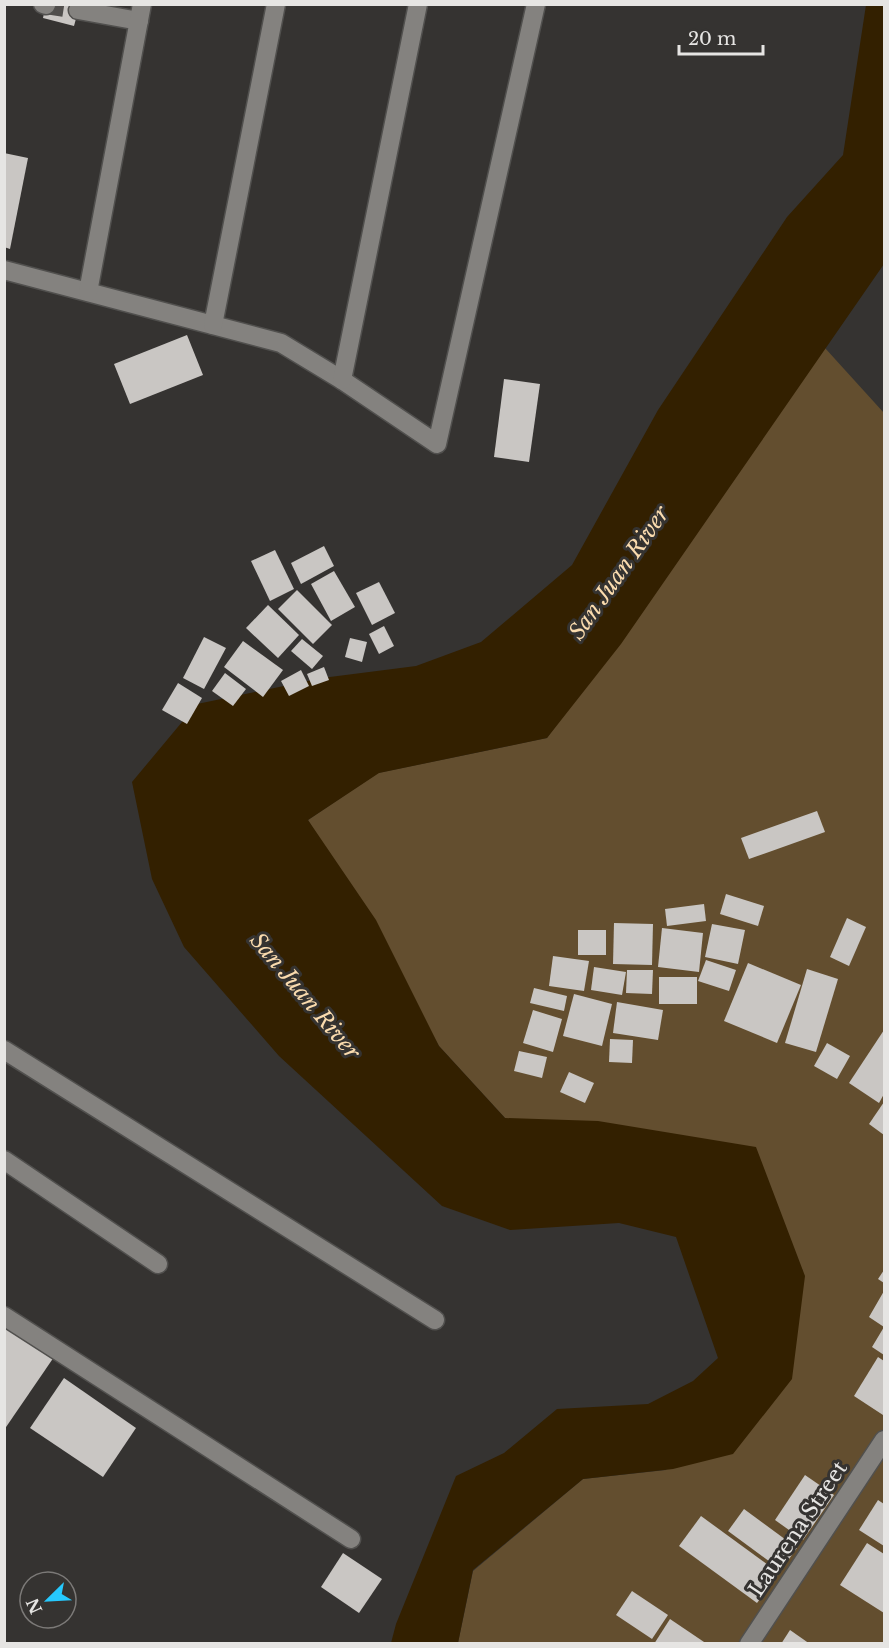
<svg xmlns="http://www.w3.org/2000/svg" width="889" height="1648" font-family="'Libre Baskerville',serif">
<rect width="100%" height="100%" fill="#353331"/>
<path fill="#634e2f" d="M825,348L884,413V1643H458L473,1571L583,1479L666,1470L803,1270L505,1118L439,1046L308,820L378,773L547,738Z"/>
<path fill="#332000" d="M866,5H884V264L621,644L547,738L379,773L308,820L376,920L439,1046L505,1118L598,1121L756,1147L805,1276L792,1379L733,1454L673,1469L583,1479L473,1570L458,1643H391L396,1624L456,1476L504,1453L557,1409L648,1404L693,1381L718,1358L676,1237L619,1223L510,1230L442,1206L279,1056L184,947L152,879L132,782L197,704L322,678L416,666L481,642L572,565L658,410L787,217L843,155Z"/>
<g fill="#c9c6c3">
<path d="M46,4H80L74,26L43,18Z"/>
<path d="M4,153L28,158L10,249L4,247Z"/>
<path d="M187,335L203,375L130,404L114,364Z"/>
<path d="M504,379L540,384L529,462L494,457Z"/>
<path d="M324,546L334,566L301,584L291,563Z"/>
<path d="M275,550L294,589L270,601L251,561Z"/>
<path d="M334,571L355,607L331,621L311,584Z"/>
<path d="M379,582L395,613L372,625L356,593Z"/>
<path d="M297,590L332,625L313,644L278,609Z"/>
<path d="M268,605L299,635L278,658L246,628Z"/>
<path d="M384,626L394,646L379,654L369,634Z"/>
<path d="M204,637L226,648L204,689L183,678Z"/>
<path d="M350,638L367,642L362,662L345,657Z"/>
<path d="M302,639L323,656L312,669L291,651Z"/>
<path d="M243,641L283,670L263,697L224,667Z"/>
<path d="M324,667L329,680L312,686L307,674Z"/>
<path d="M301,670L309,686L289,696L281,681Z"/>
<path d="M225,673L246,689L233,706L212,691Z"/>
<path d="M178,683L202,698L187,724L162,710Z"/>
<path d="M817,811L825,832L749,859L741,838Z"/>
<path d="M726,894L764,906L758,926L720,914Z"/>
<path d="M704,904L706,921L667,926L665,909Z"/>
<path d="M847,918L866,927L849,966L830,957Z"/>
<path d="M614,923L653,924L652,965L613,964Z"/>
<path d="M712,924L745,930L738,964L705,957Z"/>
<path d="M662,928L703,933L699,972L658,967Z"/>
<rect x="578" y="930" width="28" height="25"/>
<path d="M553,956L589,961L584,991L549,986Z"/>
<path d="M706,960L736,970L729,991L698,981Z"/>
<path d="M748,963L801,985L777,1043L724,1021Z"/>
<path d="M594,967L626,972L622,995L591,990Z"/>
<path d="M807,969L838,979L816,1052L785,1043Z"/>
<path d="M627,970H653L652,994L626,993Z"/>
<rect x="659" y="977" width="38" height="27"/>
<path d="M534,988L567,996L564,1011L530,1003Z"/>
<path d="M574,994L612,1004L602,1046L563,1036Z"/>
<path d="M617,1002L663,1010L658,1040L613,1033Z"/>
<path d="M533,1010L562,1019L553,1052L523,1043Z"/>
<path d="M884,1030V1094L879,1103L849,1083Z"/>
<path d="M610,1039L633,1040L632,1063L609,1062Z"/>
<path d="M827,1043L850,1056L837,1079L814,1066Z"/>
<path d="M519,1051L547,1057L542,1078L514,1071Z"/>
<path d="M569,1072L594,1083L585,1103L560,1092Z"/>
<path d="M884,1102V1135L869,1124Z"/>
<path d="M884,1270V1283L878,1279Z"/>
<path d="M884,1291V1355L872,1347L884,1327L869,1317Z"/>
<path d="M4,1324L54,1357L4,1430Z"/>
<path d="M878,1357L884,1361L883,1415L854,1396Z"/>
<path d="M64,1378L136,1428L103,1477L30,1428Z"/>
<path d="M805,1475L834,1495L803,1540L775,1520Z"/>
<path d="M878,1500L884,1504V1546L859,1530Z"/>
<path d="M744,1509L797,1548L781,1570L728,1531Z"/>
<path d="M701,1516L779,1573L757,1603L679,1546Z"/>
<path d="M867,1543L884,1554V1613L840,1585Z"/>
<path d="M343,1553L382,1579L359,1613L321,1587Z"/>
<path d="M632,1591L668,1615L652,1639L616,1615Z"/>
<path d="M670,1619L707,1644H654Z"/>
<path d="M790,1630L810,1644H781Z"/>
</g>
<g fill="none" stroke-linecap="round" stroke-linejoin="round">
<path stroke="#504e4c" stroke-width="18" stroke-dasharray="18 9" stroke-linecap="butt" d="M46,5L78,10"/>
<g stroke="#51504e" stroke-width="21">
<g id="minor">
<path d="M43,4L46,5"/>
<path d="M78,10L139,21"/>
<path d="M4,270L281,343L342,380L437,444L536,4"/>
<path d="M88,292L142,4"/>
<path d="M213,325L276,4"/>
<path d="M342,380L418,4"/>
<path d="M4,1050L435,1320"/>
<path d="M4,1160L158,1264"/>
<path d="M4,1316L351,1539"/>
<path d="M749,1644L884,1440"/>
</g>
</g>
<use href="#minor" stroke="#84827f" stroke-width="18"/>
</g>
<g text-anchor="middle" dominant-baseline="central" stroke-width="6" stroke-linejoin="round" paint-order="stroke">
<g font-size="21" fill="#e6e5e3" stroke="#353331">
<text transform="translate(798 1529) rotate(-56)">Laurena Street</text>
</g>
<g font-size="22" font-style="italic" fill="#fadbae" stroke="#353331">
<text transform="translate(619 573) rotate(-55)">San Juan River</text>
<text transform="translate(305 996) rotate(50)">San Juan River</text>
</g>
</g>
<rect width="889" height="1648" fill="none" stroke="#e6e5e3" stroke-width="12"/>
<g transform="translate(48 1600) rotate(246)"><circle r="28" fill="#353331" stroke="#7c7a78" stroke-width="1.5"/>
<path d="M0-4.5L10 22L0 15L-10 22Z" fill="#26c9fe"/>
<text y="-9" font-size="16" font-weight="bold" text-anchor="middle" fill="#e6e5e3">N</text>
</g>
<path d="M679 45v9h84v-9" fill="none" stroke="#e6e5e3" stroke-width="3"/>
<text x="688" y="45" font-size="18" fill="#e6e5e3" stroke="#353331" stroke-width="4.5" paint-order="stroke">20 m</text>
</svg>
